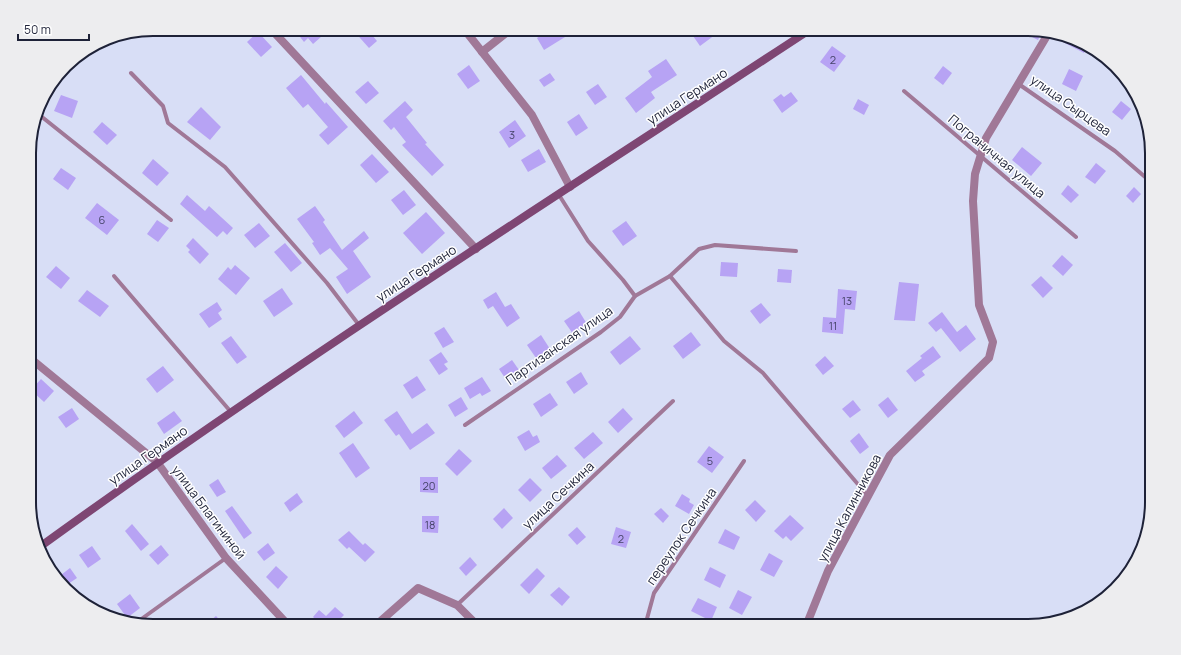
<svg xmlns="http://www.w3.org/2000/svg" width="1181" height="655" font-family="Manrope,sans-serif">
<rect width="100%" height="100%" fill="#d8def6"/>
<g fill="#b7a3f4">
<path d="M302,29H330L313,44L308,38L304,42L297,33Z"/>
<path d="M352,29H367L377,41L369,48Z"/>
<path d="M550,29H578L544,50L537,38Z"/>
<path d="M697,29H723L700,46L691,33Z"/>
<path d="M1030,29L1042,32L1038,40L1018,30Z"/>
<path d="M258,32L272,47L261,57L247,42Z"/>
<path d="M1063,38L1088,45L1084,53L1061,41Z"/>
<path d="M832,46L846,56L834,72L820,62Z"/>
<path d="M666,59L677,75L651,92L655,98L636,113L625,98L652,77L648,71Z"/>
<path d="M469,65L480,81L468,89L457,74Z"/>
<path d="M943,66L952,73L943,85L934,78Z"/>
<path d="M1069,69L1083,76L1076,91L1062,84Z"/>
<path d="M550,73L555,80L544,87L539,80Z"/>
<path d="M301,75L325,104L326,102L348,127L328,145L319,135L328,127L308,104L303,108L286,88Z"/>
<path d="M368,81L379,93L366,104L355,92Z"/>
<path d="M598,84L607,97L595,105L586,92Z"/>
<path d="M791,92L798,101L782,113L773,100L781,94L784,97Z"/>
<path d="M61,95L78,101L72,118L54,111Z"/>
<path d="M858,99L869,105L864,115L853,109Z"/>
<path d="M405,101L413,110L406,117L427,143L425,144L444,165L432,176L402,145L406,142L394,127L391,130L383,121Z"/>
<path d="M1121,101L1131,109L1122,120L1112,112Z"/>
<path d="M201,107L221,127L210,140L187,122Z"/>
<path d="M579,114L588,128L576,136L567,122Z"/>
<path d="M515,120L526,136L509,148L499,132Z"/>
<path d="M102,122L117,135L107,145L93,132Z"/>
<path d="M1022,147L1042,163L1031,176L1012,160Z"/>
<path d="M539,149L546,162L528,172L521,160Z"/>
<path d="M372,154L389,172L376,183L360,165Z"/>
<path d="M153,159L169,173L157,186L142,173Z"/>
<path d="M1096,163L1106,171L1095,184L1085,177Z"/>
<path d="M61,168L76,178L68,190L53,179Z"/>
<path d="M1068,185L1079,195L1071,203L1061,194Z"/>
<path d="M1134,187L1141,194L1133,203L1126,196Z"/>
<path d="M404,190L416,205L403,215L391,200Z"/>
<path d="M187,195L205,211L209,206L233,228L227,235L223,231L217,237L180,204Z"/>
<path d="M97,203L119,220L107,235L85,218Z"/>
<path d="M315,206L325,220L323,222L342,250L364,231L369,238L353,251L371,277L347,294L336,277L348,269L330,248L320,255L312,243L314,242L297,219Z"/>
<path d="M426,212L445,233L422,254L403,233Z"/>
<path d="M157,220L169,228L158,242L147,234Z"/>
<path d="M626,221L637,236L623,246L612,231Z"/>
<path d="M259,223L270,236L255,248L244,235Z"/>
<path d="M193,238L209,254L200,264L188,252L190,250L186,246Z"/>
<path d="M285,243L302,263L291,272L274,252Z"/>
<path d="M1062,255L1073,265L1063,276L1052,266Z"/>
<path d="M721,262L738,263L737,277L720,276Z"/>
<path d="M235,265L250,278L236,295L218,279L228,267L231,270Z"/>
<path d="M56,266L70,278L61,289L46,277Z"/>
<path d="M778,269L792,270L791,283L777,282Z"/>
<path d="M1041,276L1053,288L1043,298L1031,285Z"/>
<path d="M899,282L919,284L915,321L894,320Z"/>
<path d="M282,288L293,304L274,317L263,301Z"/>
<path d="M838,289L857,291L855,310L845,309L843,334L822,332L823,317L836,318Z"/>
<path d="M87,290L109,306L100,317L78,301Z"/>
<path d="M496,292L505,307L511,304L520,318L507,327L493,306L488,309L483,300Z"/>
<path d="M217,302L222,310L218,313L222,319L209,328L199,314Z"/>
<path d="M761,303L771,315L760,324L750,311Z"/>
<path d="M579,311L587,324L573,334L564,321Z"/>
<path d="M942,312L957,332L966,325L976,339L960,352L941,328L936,332L928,323Z"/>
<path d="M444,327L454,342L443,348L434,333Z"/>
<path d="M691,332L701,345L683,359L673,346Z"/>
<path d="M541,335L550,349L536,358L527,345Z"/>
<path d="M231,336L247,357L237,364L221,343Z"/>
<path d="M630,336L641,349L620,365L610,352Z"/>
<path d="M933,346L941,357L922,371L925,375L915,382L906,371L922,358L920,356Z"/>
<path d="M441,352L448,362L444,364L448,369L439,375L429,360Z"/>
<path d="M825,356L834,366L823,375L815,365Z"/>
<path d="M512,360L519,370L505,378L499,369Z"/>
<path d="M163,366L174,380L157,393L146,379Z"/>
<path d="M581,372L588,384L574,394L566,382Z"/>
<path d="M417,376L426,390L412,399L403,385Z"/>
<path d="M482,377L491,391L482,396L480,393L470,399L464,388Z"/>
<path d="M41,379L54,391L44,402L31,390Z"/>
<path d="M550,393L558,405L541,417L533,404Z"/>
<path d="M461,397L468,409L455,417L448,405Z"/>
<path d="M888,397L898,410L888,418L878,405Z"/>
<path d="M853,400L861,410L850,418L842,409Z"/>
<path d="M72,408L79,419L66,428L58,417Z"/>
<path d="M623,408L633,419L618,433L608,422Z"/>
<path d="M174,411L182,421L164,434L157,423Z"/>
<path d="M354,411L363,423L344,438L335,426Z"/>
<path d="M397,411L412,434L427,423L435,433L410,450L399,434L396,436L384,420Z"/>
<path d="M529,430L533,437L537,435L540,442L525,451L517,437Z"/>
<path d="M593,432L603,443L584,459L574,448Z"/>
<path d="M859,433L869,447L860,454L850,441Z"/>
<path d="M353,443L370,468L356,478L339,453Z"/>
<path d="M709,446L724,457L712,473L697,462Z"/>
<path d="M459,449L472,461L457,476L445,464Z"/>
<path d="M557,455L567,466L551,479L542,468Z"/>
<path d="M420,477H438V493L420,492Z"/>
<path d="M530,478L542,490L530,502L518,490Z"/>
<path d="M218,479L226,492L217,497L209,485Z"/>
<path d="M297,493L303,502L290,512L284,503Z"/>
<path d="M682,494L690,499L689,502L694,505L689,514L675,506Z"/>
<path d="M755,500L766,511L756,522L745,510Z"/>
<path d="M232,506L252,533L244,539L225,511Z"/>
<path d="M504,508L513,518L502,529L493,519Z"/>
<path d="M661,508L669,516L663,523L654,514Z"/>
<path d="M790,515L804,528L791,541L786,536L783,539L774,531Z"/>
<path d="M422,516H439L438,533L422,532Z"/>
<path d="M132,524L149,544L141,551L125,531Z"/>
<path d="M577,527L586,537L577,545L568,535Z"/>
<path d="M616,527L631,532L626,548L611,544Z"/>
<path d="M725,529L740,537L734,550L718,543Z"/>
<path d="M349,531L363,545L365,543L375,552L365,562L349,547L347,549L338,540Z"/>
<path d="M268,543L275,553L264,561L257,552Z"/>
<path d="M161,545L169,555L158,565L149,555Z"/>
<path d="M92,546L101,559L88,568L79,555Z"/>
<path d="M769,553L783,561L774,577L760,570Z"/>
<path d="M470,557L477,565L466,576L459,568Z"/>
<path d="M276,566L288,577L278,589L266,577Z"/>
<path d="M710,567L726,575L720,588L704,580Z"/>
<path d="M70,568L77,578L68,584L61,575Z"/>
<path d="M537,568L545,576L529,594L520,585Z"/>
<path d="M559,587L570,597L562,606L550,595Z"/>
<path d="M738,590L752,597L742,615L729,608Z"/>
<path d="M130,594L140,608L127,618L117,604Z"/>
<path d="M698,598L717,607L711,621L691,611Z"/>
<path d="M335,607L344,615L333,626H323L313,617L319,610L326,616Z"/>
<path d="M216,616L225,626H204Z"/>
</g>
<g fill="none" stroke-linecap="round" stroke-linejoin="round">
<g stroke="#a07897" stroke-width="4">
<path d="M131,73L163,106L168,123L225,167L327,283L359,325"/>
<path d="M1020,85L1115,151L1152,183"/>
<path d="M904,91L1076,237"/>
<path d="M37,113L171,220"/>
<path d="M114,276L231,412"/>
<path d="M670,276L724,341L763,373L868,496"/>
<path d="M635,296L670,276L699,249L715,245L796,251"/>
<path d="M465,425L601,332L620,317L635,296L623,280L588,241L559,195"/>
<path d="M457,605L673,401"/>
<path d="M140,620L226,558"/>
<path d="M645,626L654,593L744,461"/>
</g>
<g stroke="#a07897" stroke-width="8">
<path d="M271,29L476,249"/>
<path d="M464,29L532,115L570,187"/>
<path d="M482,52L511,29"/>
<path d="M30,358L157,462L226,558L289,626"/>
<path d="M375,626L418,588L457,605L478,626"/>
<path d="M806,626L828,571L890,455L989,358L993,342L979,305L973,201L975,174L986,138L1048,34"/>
</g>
<path stroke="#7e4673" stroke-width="8" d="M41,546C291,365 552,199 811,29"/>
</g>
<g text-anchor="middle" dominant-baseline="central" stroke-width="3" stroke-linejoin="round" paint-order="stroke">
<g font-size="11" fill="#444267">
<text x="833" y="59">2</text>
<text x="512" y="134">3</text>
<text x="102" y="219">6</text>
<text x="847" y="300">13</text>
<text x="833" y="325">11</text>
<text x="710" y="460">5</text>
<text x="429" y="485">20</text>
<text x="430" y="524">18</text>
<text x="621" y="538">2</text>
</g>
<g font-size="13" fill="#1e2238" stroke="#fff">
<text transform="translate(687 96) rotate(-33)">улица Германо</text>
<text transform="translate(1071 105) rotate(35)">улица Сырцева</text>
<text transform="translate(997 156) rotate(40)">Пограничная улица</text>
<text transform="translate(416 273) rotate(-33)">улица Германо</text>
<text transform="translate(559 345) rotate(-35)">Партизанская улица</text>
<text transform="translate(148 455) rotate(-35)">улица Германо</text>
<text transform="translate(558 495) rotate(-43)">улица Сечкина</text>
<text transform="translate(849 508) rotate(-62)">улица Калинникова</text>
<text transform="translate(209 512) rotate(53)">улица Благининой</text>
<text transform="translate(681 536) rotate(-56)">переулок Сечкина</text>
</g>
</g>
<path d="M0 0H1181V655H0ZM153 36H1028A117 117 0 0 1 1145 153V502A117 117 0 0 1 1028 619H153A117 117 0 0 1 36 502V153A117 117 0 0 1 153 36Z" fill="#ededef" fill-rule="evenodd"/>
<path fill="none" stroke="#1e2238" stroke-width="2" d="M153 36H1028A117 117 0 0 1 1145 153V502A117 117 0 0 1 1028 619H153A117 117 0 0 1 36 502V153A117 117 0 0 1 153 36Z"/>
<path d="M18 34v6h71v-6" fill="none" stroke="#1e2238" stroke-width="2"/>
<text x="24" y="34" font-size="12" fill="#1e2238" stroke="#ffffff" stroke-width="3" paint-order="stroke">50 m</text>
</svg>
